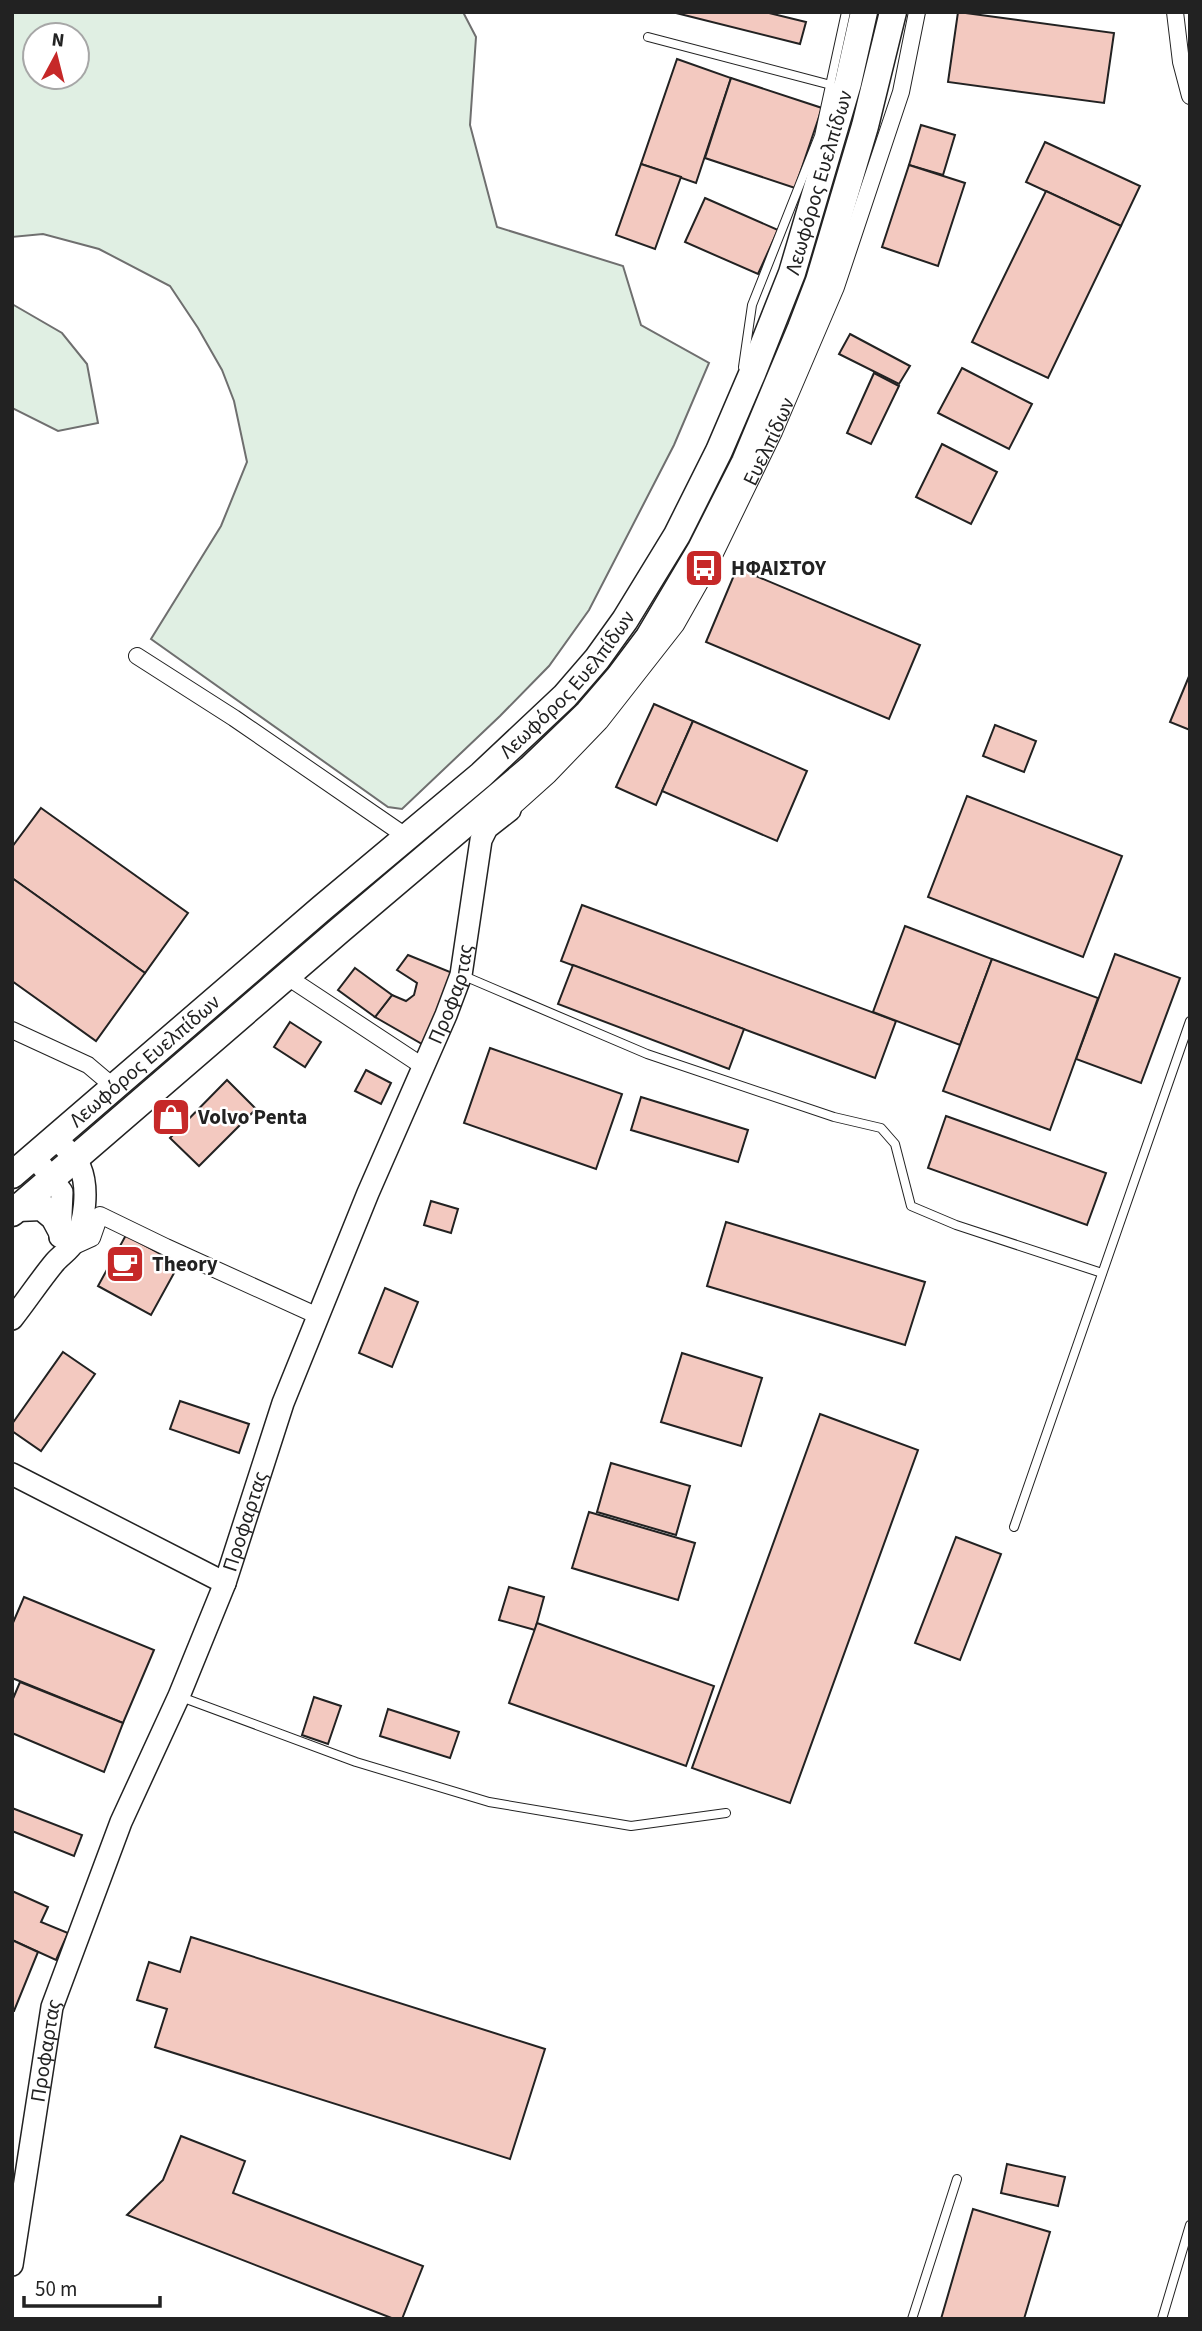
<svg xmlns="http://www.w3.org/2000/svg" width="1202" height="2331" font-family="'Source Sans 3',sans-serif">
<rect width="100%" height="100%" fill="#fff"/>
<g fill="#e0efe3" stroke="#6f6f6f" stroke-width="2" fill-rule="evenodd">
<path d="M12,12H463L476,37L470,125L497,227L623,266L641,325L709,363L674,445L589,610L549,666L500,716L402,809L388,807L151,639L221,526L247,462L234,401L222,370L198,328L170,286L99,249L43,234L12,237ZM35,35H77V77H35Z"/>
<path d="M12,304L62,333L87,364L98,423L58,431L12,408Z"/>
</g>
<g fill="#f3c9c0" stroke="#222" stroke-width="2">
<path d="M672,12H765L806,22L800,44Z"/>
<path d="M958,12L1114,33L1104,103L948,82Z"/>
<path d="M677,59L731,78L696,183L641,164Z"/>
<path d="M731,78L822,108L795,188L705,158Z"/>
<path d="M921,125L955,135L943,175L909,165Z"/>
<path d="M1045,142L1140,186L1121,226L1026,182Z"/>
<path d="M641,164L681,177L655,249L616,235Z"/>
<path d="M909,165L965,183L938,266L882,247Z"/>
<path d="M1046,191L1121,226L1048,378L972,342Z"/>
<path d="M705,198L778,230L758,274L685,242Z"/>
<path d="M850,334L910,366L899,384L839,354Z"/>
<path d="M962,368L1032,404L1009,449L938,413Z"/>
<path d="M874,373L899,386L871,444L847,433Z"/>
<path d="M942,444L997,472L971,524L916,497Z"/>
<path d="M737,568L920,645L889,719L706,642Z"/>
<path d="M1190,674V730L1170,722Z"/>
<path d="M654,704L693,721L656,805L616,787Z"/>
<path d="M693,721L807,771L777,841L662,791Z"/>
<path d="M995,725L1036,741L1024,772L983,756Z"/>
<path d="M967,796L1122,856L1083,957L928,897Z"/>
<path d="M41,808L188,913L145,973L12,878V847Z"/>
<path d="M12,878L145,973L96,1041L12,981Z"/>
<path d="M582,905L896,1021L875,1078L561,961Z"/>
<path d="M905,926L992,959L960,1045L873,1012Z"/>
<path d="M1115,954L1180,978L1141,1083L1076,1059Z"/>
<path d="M408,955L455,974L429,1048L375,1017L392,995L406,1001L414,995L417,983L397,970Z"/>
<path d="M992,959L1098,998L1050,1130L943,1091Z"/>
<path d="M573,965L744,1029L729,1069L558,1004Z"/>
<path d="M355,968L392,995L375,1017L338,990Z"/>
<path d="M290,1022L321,1042L305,1067L274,1047Z"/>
<path d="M490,1048L622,1094L596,1169L464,1123Z"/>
<path d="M366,1070L391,1083L381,1104L355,1091Z"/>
<path d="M227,1080L256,1109L199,1166L170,1138Z"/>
<path d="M641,1097L748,1130L738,1162L631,1130Z"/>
<path d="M946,1116L1106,1173L1087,1225L928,1168Z"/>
<path d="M431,1201L458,1209L451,1233L424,1225Z"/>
<path d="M726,1222L925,1282L905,1345L707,1286Z"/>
<path d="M126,1235L179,1264L151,1315L98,1286Z"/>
<path d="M385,1288L418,1302L392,1367L359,1353Z"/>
<path d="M63,1352L95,1374L41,1451L12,1431V1424Z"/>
<path d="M682,1353L762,1378L741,1446L661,1422Z"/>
<path d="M180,1401L249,1424L239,1453L170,1429Z"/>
<path d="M820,1414L918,1450L790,1803L692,1768Z"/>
<path d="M611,1463L690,1486L676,1535L597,1512Z"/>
<path d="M589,1512L695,1543L678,1600L572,1568Z"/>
<path d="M956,1537L1001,1554L960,1660L915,1643Z"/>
<path d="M509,1587L544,1597L535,1630L499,1620Z"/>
<path d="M24,1597L154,1650L123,1723L12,1678V1625Z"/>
<path d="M537,1623L714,1686L686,1766L509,1703Z"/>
<path d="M20,1682L123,1723L104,1772L12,1733V1701Z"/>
<path d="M314,1697L341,1706L328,1744L302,1735Z"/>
<path d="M388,1709L459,1732L450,1758L380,1736Z"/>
<path d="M12,1808L82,1835L74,1856L12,1831Z"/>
<path d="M12,1891L48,1907L41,1922L68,1933L56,1960L12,1940Z"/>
<path d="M191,1937L545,2049L510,2159L155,2047L167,2009L137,2000L149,1962L180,1972Z"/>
<path d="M12,1940L38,1952L14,2011H12Z"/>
<path d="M181,2136L245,2161L233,2193L423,2266L402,2319H394L127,2215L163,2180Z"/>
<path d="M1007,2164L1065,2177L1058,2206L1001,2193Z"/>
<path d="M973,2209L1050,2232L1024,2319H941Z"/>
</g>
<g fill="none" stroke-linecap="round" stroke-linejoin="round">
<g stroke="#222" stroke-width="10">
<g id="service">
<path d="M648,37L831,85"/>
<path d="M743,367L752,305L819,136L846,12"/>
<path d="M464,976L647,1054L834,1117L881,1128L895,1144L911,1206L956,1225L1102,1273"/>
<path d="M1014,1527L1190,1021"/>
<path d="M181,1697L356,1762L489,1802L631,1826L726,1813"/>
<path d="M912,2319L957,2179"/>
<path d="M1162,2319L1190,2225"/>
</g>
</g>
<g stroke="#222" stroke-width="18">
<g id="minor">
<path d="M1175,12L1181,62L1190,96"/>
<path d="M137,656L234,718L407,837"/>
<path id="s1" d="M510,810L549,775L600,722L676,625L706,572L774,432L836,287L901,92L917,12"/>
<path d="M286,976L424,1067"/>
<path d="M12,1030L88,1065L114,1087"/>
<path d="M70,1248L92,1238L100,1215L166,1247L318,1316"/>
</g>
</g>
<g stroke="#222" stroke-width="24">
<g id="tertiary">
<path d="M34,1156L62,1192L60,1237"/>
<path d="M12,1319C27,1300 40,1280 55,1262C61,1255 70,1250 74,1242C85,1223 89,1188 80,1167C75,1156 64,1147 55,1138"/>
<path d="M12,1474L225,1583"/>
<path id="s2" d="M12,2265L52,2007L121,1822L179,1696L225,1583L283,1403L368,1193L446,1015L461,975L481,840L487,828L510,810L501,795"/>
</g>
</g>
<g stroke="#222" stroke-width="29">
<g id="primary">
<path id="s3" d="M12,1175L322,908L481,775L565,696L597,659L625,620L677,535L719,451L752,374L792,273L848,83L864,12"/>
<path d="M17,1208L42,1207L54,1217L61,1230"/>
<path d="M12,1213L340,930L530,769L588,713L619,677L649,637L700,551L745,462L801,328L819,281L865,126L893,12"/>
</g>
</g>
<use href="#service" stroke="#fff" stroke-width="8"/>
<use href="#minor" stroke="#fff" stroke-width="16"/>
<use href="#tertiary" stroke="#fff" stroke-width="21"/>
<use href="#primary" stroke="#fff" stroke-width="26"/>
</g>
<defs>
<g id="bus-square" transform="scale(2.0125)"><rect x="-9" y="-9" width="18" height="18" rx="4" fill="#c62828" stroke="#fff"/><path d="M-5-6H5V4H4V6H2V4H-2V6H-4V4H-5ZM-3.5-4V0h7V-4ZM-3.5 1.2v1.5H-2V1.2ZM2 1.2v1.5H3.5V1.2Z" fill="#fff"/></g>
<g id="shop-square" transform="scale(2.0125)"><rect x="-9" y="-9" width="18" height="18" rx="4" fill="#c62828" stroke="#fff"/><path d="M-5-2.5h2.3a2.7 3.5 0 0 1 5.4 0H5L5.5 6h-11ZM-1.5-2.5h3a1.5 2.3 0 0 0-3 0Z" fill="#fff"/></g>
<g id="cafe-square" transform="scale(2.0125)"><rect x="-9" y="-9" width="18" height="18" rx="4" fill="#c62828" stroke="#fff"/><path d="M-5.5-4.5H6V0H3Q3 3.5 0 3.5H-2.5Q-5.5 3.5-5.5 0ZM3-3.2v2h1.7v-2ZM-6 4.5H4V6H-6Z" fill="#fff"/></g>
</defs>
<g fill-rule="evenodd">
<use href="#bus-square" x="704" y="568"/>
<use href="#shop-square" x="171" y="1117"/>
<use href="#cafe-square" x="125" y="1264"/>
</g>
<g text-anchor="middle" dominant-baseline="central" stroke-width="5" stroke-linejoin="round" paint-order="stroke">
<g font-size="21" fill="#222" stroke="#fff">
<text stroke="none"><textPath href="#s3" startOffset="1309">Λεωφόρος Ευελπίδων</textPath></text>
<text stroke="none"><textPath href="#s1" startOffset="455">Ευελπίδων</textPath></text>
<text stroke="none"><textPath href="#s3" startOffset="742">Λεωφόρος Ευελπίδων</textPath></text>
<text stroke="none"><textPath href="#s2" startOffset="1351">Προφαρτας</textPath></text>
<text stroke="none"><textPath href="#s3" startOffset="175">Λεωφόρος Ευελπίδων</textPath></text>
<text stroke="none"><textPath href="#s2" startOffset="784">Προφαρτας</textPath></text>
<text stroke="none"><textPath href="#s2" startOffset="217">Προφαρτας</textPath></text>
</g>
<g font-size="21" font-weight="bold" fill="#222" stroke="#fff" text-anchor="start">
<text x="731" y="568">ΗΦΑΙΣΤΟΥ</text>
<text x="198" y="1117">Volvo Penta</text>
<text x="152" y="1264">Theory</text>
</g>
</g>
<rect width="1202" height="2331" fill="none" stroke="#222222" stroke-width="28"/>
<g transform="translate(56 56) rotate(7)"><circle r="33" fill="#ffffff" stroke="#a7a7a7" stroke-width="2"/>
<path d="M0-5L12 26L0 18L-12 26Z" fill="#c62828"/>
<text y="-10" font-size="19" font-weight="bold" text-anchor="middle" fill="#222222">N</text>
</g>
<path d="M24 2296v10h136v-10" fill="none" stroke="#222222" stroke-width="3.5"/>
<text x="35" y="2296" font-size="21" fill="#222222" stroke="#ffffff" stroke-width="5" paint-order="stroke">50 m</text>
</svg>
